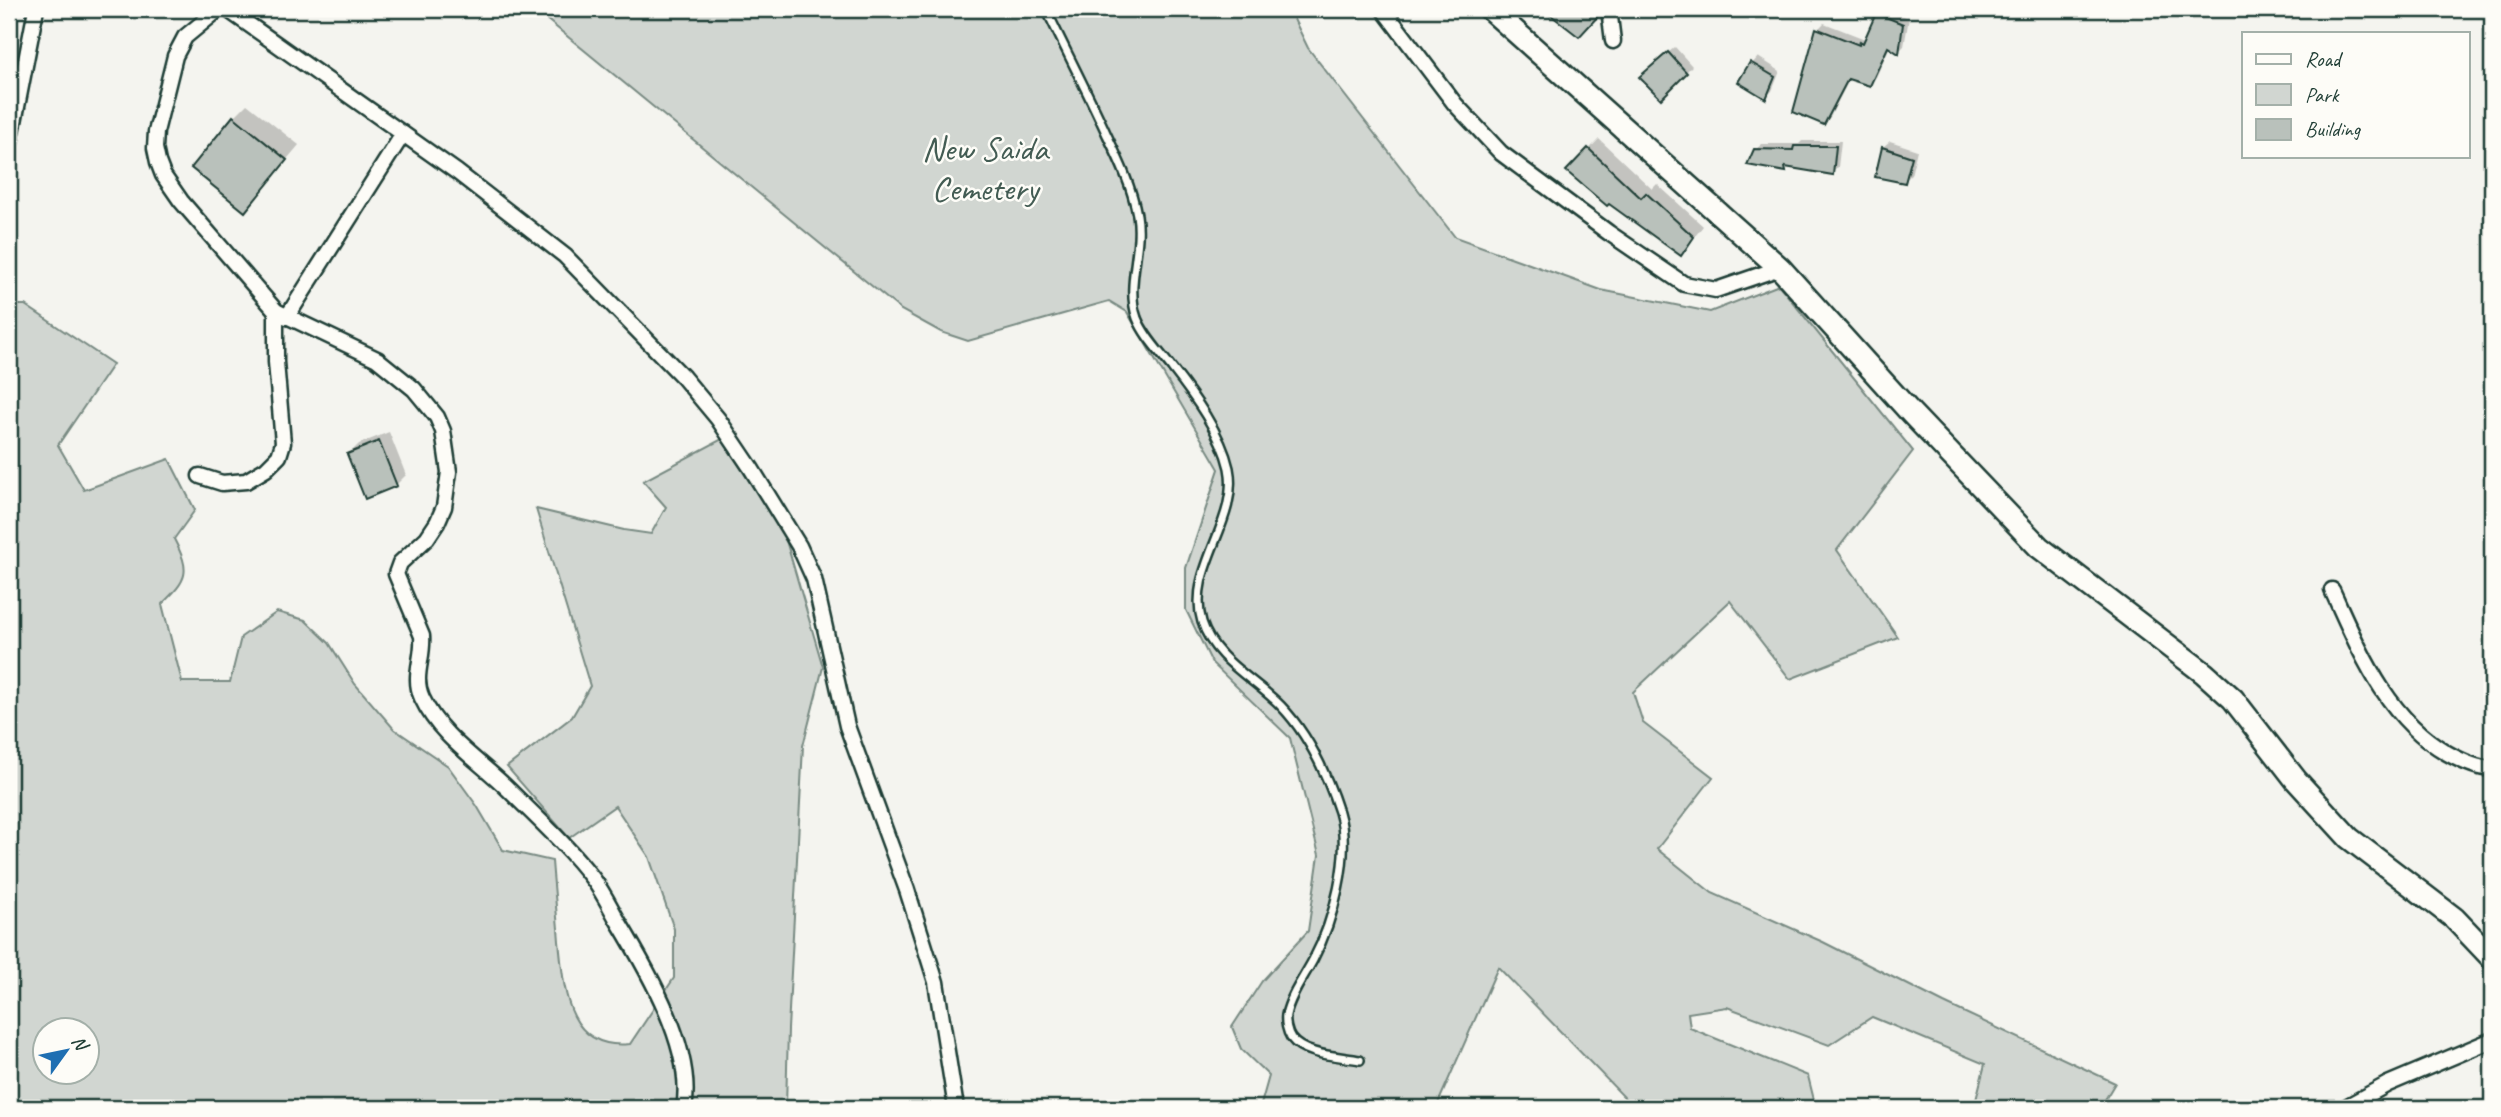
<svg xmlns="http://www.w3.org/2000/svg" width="2501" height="1117" font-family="Caveat,sans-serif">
<rect width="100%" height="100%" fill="#f4f4ef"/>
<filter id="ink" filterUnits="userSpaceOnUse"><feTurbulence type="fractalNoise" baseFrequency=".0143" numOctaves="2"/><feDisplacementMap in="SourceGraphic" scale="14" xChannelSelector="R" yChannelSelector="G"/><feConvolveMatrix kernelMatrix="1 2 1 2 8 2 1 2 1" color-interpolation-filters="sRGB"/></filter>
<g filter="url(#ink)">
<g fill="#d1d6d1" stroke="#788a82" stroke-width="2" fill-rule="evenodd">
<path d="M534,9H1289L1308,48L1455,237L1601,290L1710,312L1779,285L1913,451L1837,550L1898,637L1790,679L1730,601L1633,692L1643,723L1713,777L1657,849L1712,893L1823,942L1944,1003L2115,1083L2100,1108H1974L1985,1064L1872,1017L1829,1045L1727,1007L1688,1013L1690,1028L1808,1076L1816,1108H1631L1624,1097L1498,967L1436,1108H1395L1346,1102L1348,1108H1260L1269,1076L1241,1049L1232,1027L1262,981L1308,931L1319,855L1290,738L1212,663L1186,610V568L1219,469L1127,312L1109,301L968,341L941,332L901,310Z"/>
<path d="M9,305H25L113,364L58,445L84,490L169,459L195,510L174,539C191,572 188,579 162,604L182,682H230L241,637L277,612L305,620L329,643L355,684L394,729L448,766L477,806L503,850L552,861C554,888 557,914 559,941C564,988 566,1051 630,1044L674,978V929L649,857L615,806L569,838L507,767L572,717L590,686L536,509L624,530L651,534L666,507L643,481L722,439L785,537L823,667L803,746L788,1029L786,1108H9ZM46,1030H88V1072H46Z"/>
</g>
<g fill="#0003">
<path d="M1883,9L1909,18L1904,46L1898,52L1890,46L1876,77L1869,84L1850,78L1830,117L1824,123L1818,29L1824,23L1865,39L1878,14Z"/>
<path d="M1675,47L1692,66L1661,97L1647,71Z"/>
<path d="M1758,57L1780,71L1772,91L1765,97L1752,64Z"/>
<path d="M247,104L299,145L245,209L234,117Z"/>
<path d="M1599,139L1652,189L1657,184L1703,226L1681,254L1568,171Z"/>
<path d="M1802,141H1841L1838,167L1832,173L1789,166L1785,170L1755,150L1762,144H1799Z"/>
<path d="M1890,141L1917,150L1911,175L1904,181L1883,147Z"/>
<path d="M389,432L406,475L396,485L349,454L359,444Z"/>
</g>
<g fill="#b9c1bb" stroke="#1f3d34" stroke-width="2">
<path d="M1543,9H1600V14L1579,37Z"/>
<path d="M1876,13L1903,24L1899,54L1888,47L1870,86L1848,79L1824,125L1793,112L1816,28L1859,45L1860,41L1863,43Z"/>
<path d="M1668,52L1687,73L1661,99L1639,77Z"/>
<path d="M1750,62L1775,77L1766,99L1738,82Z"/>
<path d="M233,116L287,160L245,212L191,168Z"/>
<path d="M1794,146H1836L1833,175L1785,167L1786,172L1747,165L1754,149L1793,150Z"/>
<path d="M1882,147L1912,157L1905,183L1875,177Z"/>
<path d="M1588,148L1641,198L1646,193L1694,237L1681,256L1609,204L1607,206L1566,171Z"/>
<path d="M379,441L397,486L365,499L347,454Z"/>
</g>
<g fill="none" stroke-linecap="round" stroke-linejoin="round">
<g stroke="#1f3d34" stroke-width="12">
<path id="lane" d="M1046,9C1066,51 1088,93 1107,135C1119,160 1132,187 1137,215C1143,249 1125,285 1137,318C1144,336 1160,352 1172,368C1194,396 1221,433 1229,468C1240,521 1186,569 1202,622C1214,660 1255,679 1281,706C1308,734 1327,775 1339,812C1352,855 1333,922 1313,960C1304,977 1290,996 1286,1015C1285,1022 1287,1032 1291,1038C1304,1056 1340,1056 1360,1060"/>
</g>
<g stroke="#1f3d34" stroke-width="19">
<g id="street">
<path d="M219,9L185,37L175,56L156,132L155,148L158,162L163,175L181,201L276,311L377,359L414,389L437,417L443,431L449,472L444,507L437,523L427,538L400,563L396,574L422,636C424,659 412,676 422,698C440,737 480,761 509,790C538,819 569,847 593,879C603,892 610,907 618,921C647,969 695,1050 684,1108"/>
<path d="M227,9L457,172L565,256L683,377L718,419L751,468L799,546L814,579L847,726L907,890L936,982L956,1108"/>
<path d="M1383,9L1455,104L1501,153L1609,233L1684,284L1716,290L1780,268"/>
<path d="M1609,9L1613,41"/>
<path d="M9,148L36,9"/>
<path d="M287,317L403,134"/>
<path d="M200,476L222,483L246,481L266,469L279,456L283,443L276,362V311"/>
<path d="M2332,590C2360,651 2386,718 2447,753C2461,761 2476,768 2492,769"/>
<path d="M2344,1108L2388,1084L2492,1040"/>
</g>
</g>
<g stroke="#1f3d34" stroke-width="26">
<path id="secondary" d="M1490,9L1780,268L1911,413L2039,547L2204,673L2233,699L2296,780L2349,838L2454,918L2492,958"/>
</g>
<use href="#lane" stroke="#fdfcf7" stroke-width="7"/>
<use href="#street" stroke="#fdfcf7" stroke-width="14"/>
<use href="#secondary" stroke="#fdfcf7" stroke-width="21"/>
</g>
</g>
<g text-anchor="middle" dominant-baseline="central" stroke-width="5" stroke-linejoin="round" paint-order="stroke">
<g font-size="35" fill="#435c53" stroke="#fdfcf7">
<text x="985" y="148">New Saida<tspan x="985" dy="40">Cemetery</tspan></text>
</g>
</g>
<rect width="2501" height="1117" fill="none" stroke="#fdfcf7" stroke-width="35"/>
<rect x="18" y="18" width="2466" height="1082" fill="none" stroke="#1f3d34" stroke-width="2.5" filter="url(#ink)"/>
<rect x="2242" y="32" width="228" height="126" fill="#fdfcf7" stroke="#a4b0a9" stroke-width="2"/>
<rect x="2256" y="54" width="35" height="10" fill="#fdfcf7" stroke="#a4b0a9" stroke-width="2"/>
<text x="2305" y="66" font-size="21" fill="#1f3d34">Road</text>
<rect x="2256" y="84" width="35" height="21" fill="#d1d6d1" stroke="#a4b0a9" stroke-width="2"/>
<text x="2305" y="102" font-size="21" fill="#1f3d34">Park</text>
<rect x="2256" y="119" width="35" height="21" fill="#b9c1bb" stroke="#a4b0a9" stroke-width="2"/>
<text x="2305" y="136" font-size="21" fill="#1f3d34">Building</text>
<g transform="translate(66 1051) rotate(57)"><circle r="33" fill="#fdfcf7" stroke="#a4b0a9" stroke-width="2"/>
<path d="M0-5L12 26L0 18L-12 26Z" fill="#1f6fb2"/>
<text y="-10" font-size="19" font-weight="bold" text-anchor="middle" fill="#1f3d34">N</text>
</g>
</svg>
